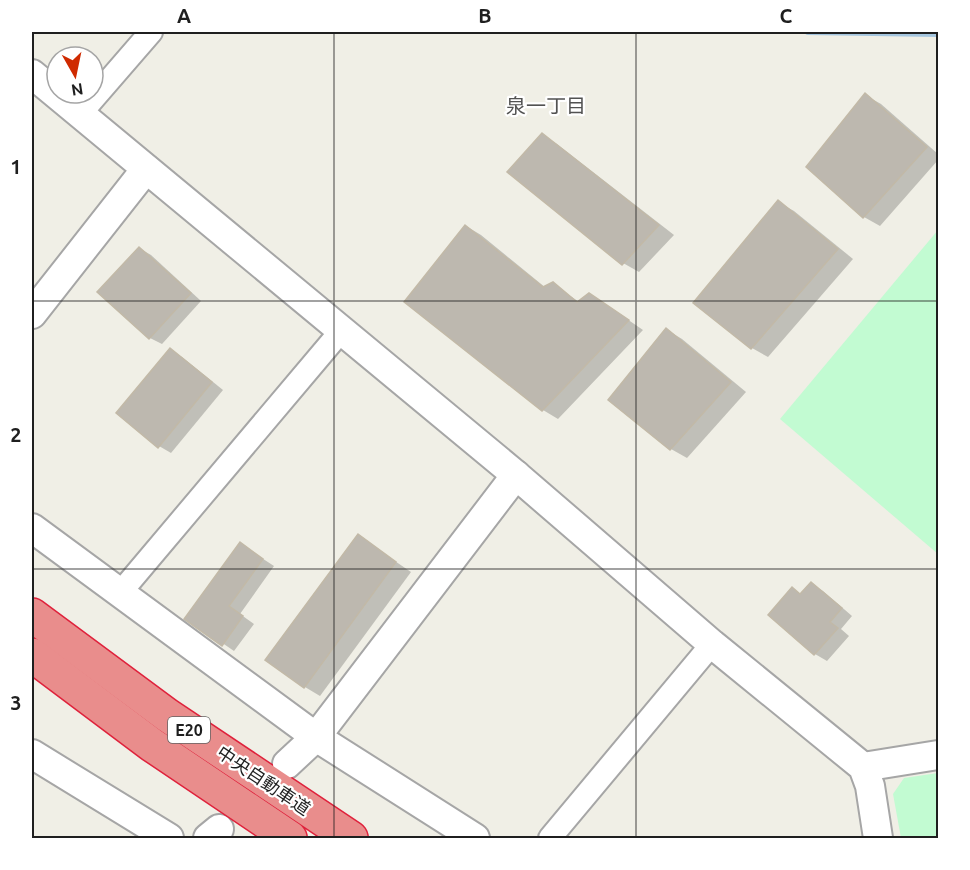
<svg xmlns="http://www.w3.org/2000/svg" width="970" height="870" font-family="Ubuntu,'Noto Sans JP',sans-serif">
<rect width="100%" height="100%" fill="#f0efe6"/>
<g fill="#c2fbd2">
<path d="M938,230V554L780,419Z"/>
<path d="M938,773V838H901L893,794L904,778Z"/>
</g>
<g fill="#0003">
<path d="M865,95L881,104L938,154V160L880,226L864,217L808,167Z"/>
<path d="M542,135L557,144L674,235L639,272L623,263Z"/>
<path d="M778,202L794,211L853,259L768,357L752,348L695,303Z"/>
<path d="M466,226L481,235L546,288L553,284L579,302L605,304L643,330L558,419L543,410Z"/>
<path d="M139,248L151,255L201,301L162,344L150,338L100,292Z"/>
<path d="M667,330L682,339L746,392L687,458L671,449L610,400Z"/>
<path d="M171,350L182,357L223,390L171,453L159,446Z"/>
<path d="M358,536L411,572L320,696L305,687Z"/>
<path d="M240,544L274,566L240,614L254,624L234,651L186,618Z"/>
<path d="M811,584L823,591L852,616L841,629L849,636L827,661L815,654L770,615L792,589L802,595Z"/>
</g>
<g fill="none" stroke-linecap="round" stroke-linejoin="round">
<path stroke="#a5c6df" stroke-width="6" d="M808,32L938,34"/>
</g>
<g fill="#bdb8af" stroke="#c2b9a7" stroke-width="1.5">
<path d="M865,93L927,147L863,218L806,167Z"/>
<path d="M542,133L659,225L622,265L507,172Z"/>
<path d="M778,200L838,249L751,349L693,303Z"/>
<path d="M465,225L543,287L553,282L577,302L589,293L629,320L542,411L404,302Z"/>
<path d="M139,247L191,293L149,339L97,292Z"/>
<path d="M666,328L731,382L670,450L608,400Z"/>
<path d="M170,348L212,382L158,448L116,413Z"/>
<path d="M358,534L396,562L304,688L265,660Z"/>
<path d="M240,542L263,559L229,606L243,616L222,646L184,619Z"/>
<path d="M811,582L842,608L830,622L838,628L814,655L768,615L792,587L800,594Z"/>
</g>
<g fill="none" stroke-linecap="round" stroke-linejoin="round">
<g stroke="#a6a6a6" stroke-width="26">
<g id="minor">
<path d="M80,114L151,32"/>
<path d="M120,593L341,331"/>
<path d="M550,838L712,644"/>
</g>
</g>
<g stroke="#a6a6a6" stroke-width="32">
<g id="tertiary">
<path d="M32,74L516,475L712,644L863,767L870,786L878,838"/>
<path d="M32,314L146,169"/>
<path d="M32,528L316,737L475,838"/>
<path d="M32,754L169,838"/>
<path d="M287,764L316,737L516,475"/>
<path d="M863,767L938,755"/>
<path d="M208,838L219,829"/>
</g>
</g>
<g stroke="#df223c" stroke-width="36">
<g id="motorway">
<path d="M32,615L167,715L351,838"/>
<path d="M32,655L152,745L290,838"/>
</g>
</g>
<use href="#minor" stroke="#fff" stroke-width="22"/>
<use href="#tertiary" stroke="#fff" stroke-width="28"/>
<use href="#motorway" stroke="#e98d8c" stroke-width="33"/>
</g>
<path fill="none" stroke="#1f1f1f" stroke-width="1.5" stroke-opacity="0.55" d="M334,32V838M636,32V838M32,301H938M32,569H938"/>
<g text-anchor="middle" dominant-baseline="central" stroke-width="4.5" stroke-linejoin="round" paint-order="stroke">
<rect fill="#fff" stroke="#626262" stroke-width="1.5" x="168" y="717" width="42" height="26" rx="4.5"/>
<g font-size="16" font-weight="bold" fill="#1f1f1f">
<text x="189" y="730">E20</text>
</g>
<g font-size="18" fill="#1f1f1f" stroke="#fff">
<text transform="translate(264 780) rotate(34)">中央自動車道</text>
</g>
<g font-size="20" fill="#525252" stroke="#fff">
<text x="546" y="105">泉一丁目</text>
</g>
</g>
<rect width="970" height="870" fill="none" stroke="#ffffff" stroke-width="66"/>
<g transform="translate(75 75) rotate(171)"><circle r="28" fill="#ffffff" stroke="#a5a5a5" stroke-width="1.5"/>
<path d="M0-4.5L10 22L0 15L-10 22Z" fill="#cf2a00"/>
<text y="-9" font-size="16" font-weight="bold" text-anchor="middle" fill="#1f1f1f">N</text>
</g>
<rect x="33" y="33" width="904" height="804" fill="none" stroke="#1f1f1f" stroke-width="2"/>
<g font-size="20" text-anchor="middle" font-weight="bold" fill="#1f1f1f">
<text x="184" y="23">A</text>
<text x="485" y="23">B</text>
<text x="786" y="23">C</text>
<text x="16" y="174">1</text>
<text x="16" y="442">2</text>
<text x="16" y="710">3</text>
</g>
</svg>
